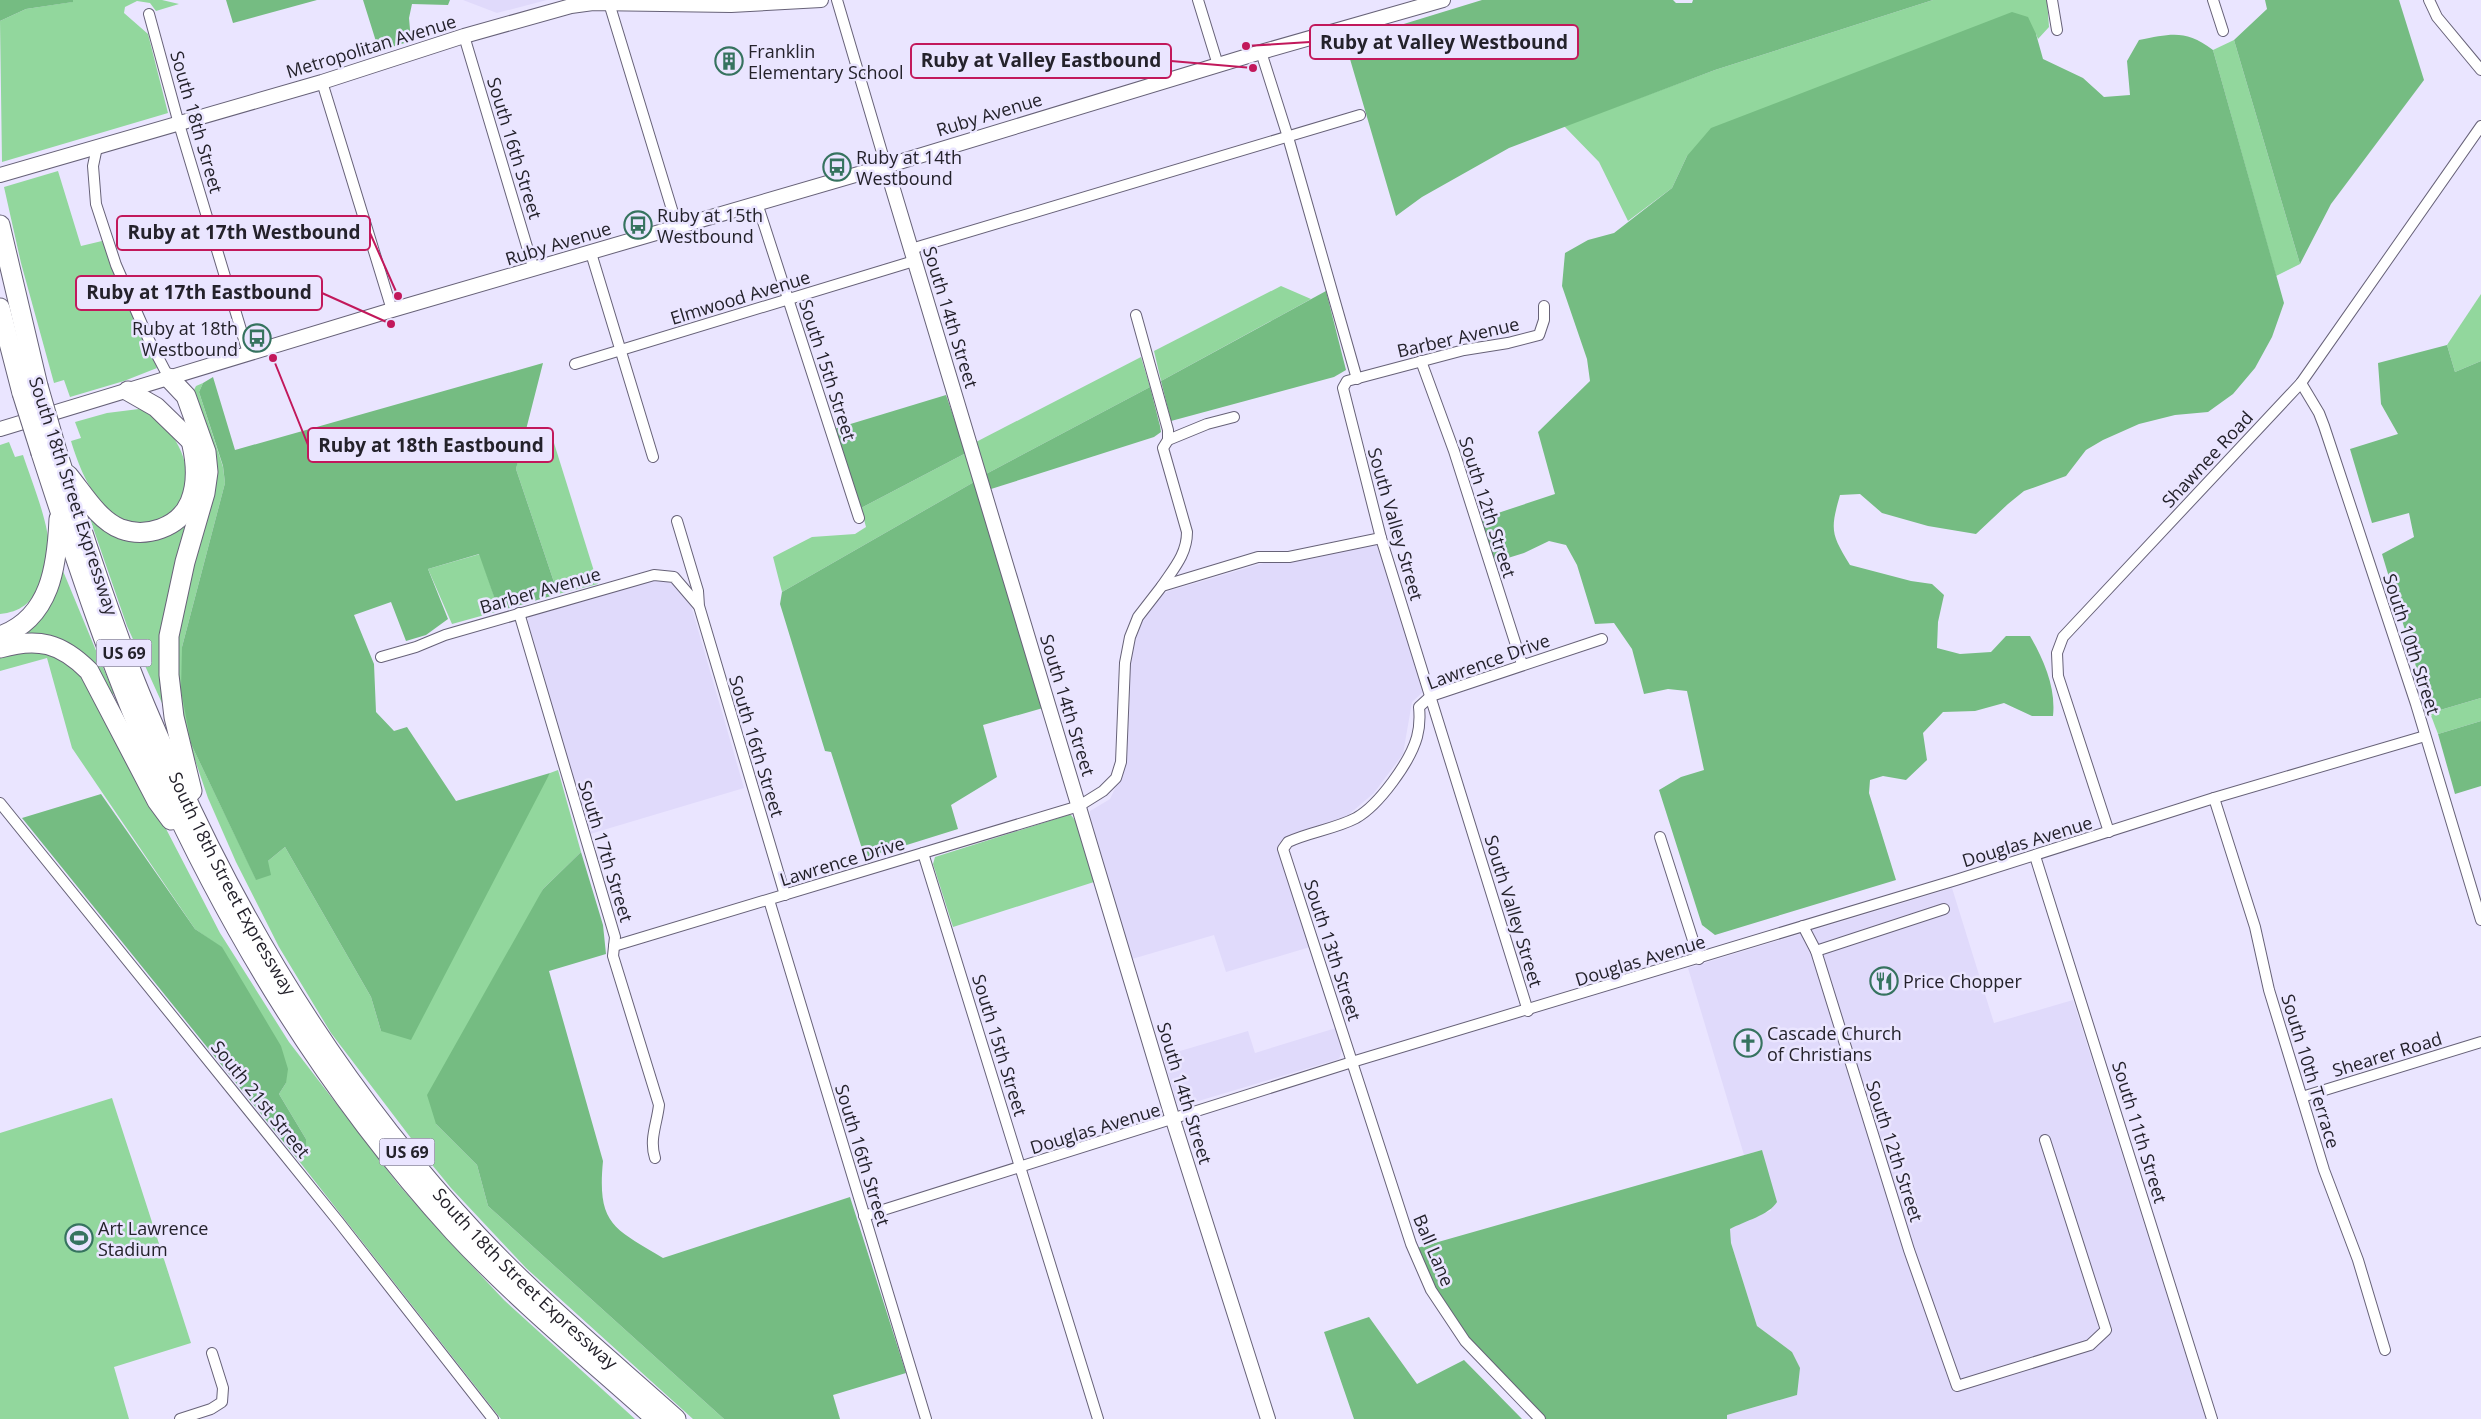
<svg xmlns="http://www.w3.org/2000/svg" width="2481" height="1419" font-family="'Open Sans',sans-serif">
<rect width="100%" height="100%" fill="#eae5ff"/>
<g fill="#e0dafb">
<path d="M463,0H547L497,13Z"/>
<path d="M1370,543L1378,545L1423,685V692L1412,702L1403,754L1374,793L1347,816L1285,838L1280,843L1278,850L1310,947L1226,972L1214,935L1132,959L1090,818V811L1110,799L1122,774L1128,661L1141,616L1156,598L1169,591L1267,562L1316,558Z"/>
<path d="M657,579L675,584L690,602L744,788L590,834L527,622L529,616L534,613Z"/>
<path d="M1952,888L1994,1023L2073,1000L2206,1419H1727V1415L1797,1395L1792,1352L1757,1326L1731,1243L1730,1229L1751,1217L1771,1211L1762,1150L1744,1155L1688,968Z"/>
<path d="M1336,1028L1342,1050L1339,1059L1185,1105L1177,1103L1163,1056L1248,1031L1255,1053Z"/>
</g>
<g fill="#92d79d">
<path d="M73,0H162L179,4L156,11L150,3L137,1L125,7L124,13L148,34L168,113L2,162L0,21L26,9L72,2Z"/>
<path d="M1933,0H2047L2049,27L2038,39L2036,34L1687,156L1672,188L1628,221L1599,162L1564,126L1715,70Z"/>
<path d="M2234,40L2300,264L2276,276L2213,50Z"/>
<path d="M58,171L81,246L102,241L157,368L124,381L70,397L64,380L54,383L21,263L4,187Z"/>
<path d="M1281,286L1311,299L1161,381L1154,351Z"/>
<path d="M2481,294V361L2455,372L2447,345Z"/>
<path d="M1141,357L1150,387L986,474L976,442Z"/>
<path d="M203,383L199,392L223,467L225,483L182,647L191,744L256,879L268,861L285,847L371,997L381,1031L550,773L558,770L581,852L543,889L436,1124L477,1165L488,1206L724,1419H693L526,1268L451,1188L420,1150L331,1033L279,947L236,862L208,798L183,725L176,655L182,611L194,390L196,386Z"/>
<path d="M139,409C172,419 200,471 181,504C174,514 160,521 149,522C103,528 82,477 71,441L81,438L75,422L107,413Z"/>
<path d="M9,442L15,457L23,455C32,483 56,538 48,567C46,573 43,578 40,584C32,603 20,612 0,614V445Z"/>
<path d="M554,443L598,584L558,594L516,469L520,451Z"/>
<path d="M966,453L974,482L782,592L773,557L812,537L855,534L866,527L861,508Z"/>
<path d="M89,516L112,529L189,516L166,712L127,626Z"/>
<path d="M480,554L499,611L452,624L428,569Z"/>
<path d="M61,571H63L114,694L109,696L100,678L18,638Z"/>
<path d="M34,648L61,658L92,686L220,933L289,1042L398,1184L444,1236L504,1300L635,1419H501L299,1161L306,1150V1139L279,1094L286,1083L222,948L195,929L72,748L47,658L0,671V654Z"/>
<path d="M2481,698V721L2438,734L2430,713Z"/>
<path d="M1068,815H1071L1078,824L1094,882L953,927L933,864L935,857Z"/>
<path d="M112,1098L191,1343L114,1367L129,1419H0V1133Z"/>
</g>
<g fill="#75bc82">
<path d="M0,0H73V2L26,9L0,21Z"/>
<path d="M226,0H317L233,23Z"/>
<path d="M363,0H450L448,5L412,4L409,18L411,41L379,51Z"/>
<path d="M1482,0H1673L1676,3H1692L1693,0H1933L1715,70L1509,148L1422,197L1396,216L1345,42Z"/>
<path d="M2265,0H2399L2424,80L2331,204L2300,264L2234,40L2267,9Z"/>
<path d="M2012,12L2028,17L2036,34L2043,59L2083,78L2104,97L2130,95L2127,61L2139,40C2171,34 2185,29 2213,50L2284,303L2272,337L2255,368L2233,394L2208,412L2175,415L2139,424L2103,440L2086,450L2066,476L2024,491L2008,504L1976,534L1928,526L1882,513L1860,494L1840,495C1830,530 1831,534 1850,565L1911,581L1932,584L1944,595L1938,622L1937,648L1960,654L1991,652L2006,636H2030C2044,660 2056,688 2053,716H2032L2004,703L1975,711L1943,712L1923,733L1927,760L1906,780L1883,776L1870,780L1869,793L1896,880L1715,935L1702,925L1659,790L1681,777L1704,770L1687,691L1668,689L1644,694L1632,649L1614,623L1595,624L1577,565L1566,545L1549,541L1524,553L1495,562L1480,519L1555,494L1538,432L1590,381L1587,359L1562,286L1565,253L1588,240L1614,233L1672,188L1687,156L1711,128Z"/>
<path d="M1326,291L1346,370L1334,377L1171,421L1161,381Z"/>
<path d="M2447,345L2455,372L2481,361V698L2430,713L2382,554L2414,537L2409,513L2372,523L2350,449L2398,434L2381,404L2378,363Z"/>
<path d="M543,363L516,469L558,594L499,611L479,554L428,569L448,619L426,635L406,641L391,602L354,615L374,664L376,712L394,731L407,727L456,801L550,773L411,1040L381,1031L371,997L285,847L268,861L271,875L256,880L191,744L181,690L182,647L225,483L223,466L199,392L203,383L213,377L235,450Z"/>
<path d="M1150,387L1160,426L1161,432L1154,437L991,489L986,474Z"/>
<path d="M946,395L966,453L861,508L834,429Z"/>
<path d="M974,482L1043,708L983,725L997,777L951,805L958,829L865,858L831,752L825,751L780,604L782,592Z"/>
<path d="M2481,721V786L2455,794L2438,734Z"/>
<path d="M101,794L195,929L222,947L281,1046L288,1069L286,1083L279,1094L306,1139V1150L299,1161L22,818Z"/>
<path d="M581,852L603,925L606,954L549,971L603,1161C597,1224 613,1228 663,1258L850,1197L906,1373L833,1395L840,1419H724L488,1206L477,1165L436,1124L427,1095L543,889Z"/>
<path d="M1762,1150L1777,1202C1769,1215 1745,1221 1730,1229L1731,1243L1757,1326L1792,1352L1800,1368L1797,1395L1727,1415V1419H1545L1471,1342L1431,1283L1417,1248Z"/>
<path d="M1369,1317L1417,1384L1464,1360L1522,1419H1354L1324,1332Z"/>
</g>
<g fill="none" stroke-linecap="round" stroke-linejoin="round">
<g stroke="#676278" stroke-width="12">
<g id="street">
<path d="M837,0L886,166"/>
<path d="M1198,0L1218,65"/>
<path d="M2052,0L2057,30"/>
<path d="M2213,0L2223,31"/>
<path d="M2429,0L2437,17L2481,70"/>
<path d="M609,3L677,226"/>
<path d="M149,14L179,124L248,353"/>
<path d="M464,36L534,270"/>
<path d="M1261,52L1288,137L1357,379"/>
<path d="M322,82L392,310"/>
<path d="M97,147L93,166L96,204L116,265L148,338L169,378"/>
<path d="M757,203L859,518"/>
<path d="M911,249L1360,115"/>
<path d="M591,253L653,457"/>
<path d="M1136,315L1168,430V440L1163,448L1187,532C1187,554 1174,568 1162,586"/>
<path d="M1421,361L1454,451L1522,664"/>
<path d="M575,364L914,261"/>
<path d="M2301,383L2319,413L2324,426L2416,704L2481,920"/>
<path d="M1168,440L1207,424L1234,417"/>
<path d="M677,521L698,591L699,606L785,895"/>
<path d="M519,613L615,937L613,956L659,1105C657,1124 649,1139 655,1158"/>
<path d="M381,657L416,647L445,635L654,575L674,577L698,605"/>
<path d="M2214,798L2255,927L2269,990L2324,1170L2358,1260L2385,1350"/>
<path d="M0,803L338,1221L493,1419"/>
<path d="M2109,832L2058,676L2057,653L2063,637L2301,383L2481,126"/>
<path d="M1660,837L1699,959"/>
<path d="M923,853L1098,1419"/>
<path d="M2035,856L2212,1419"/>
<path d="M769,900L926,1419"/>
<path d="M1803,926L1816,951L1909,1250L1957,1386L2090,1345L2106,1330L2045,1140"/>
<path d="M614,946L1079,806L1103,791L1116,778L1121,762L1125,663L1130,637L1138,617L1162,586L1258,557H1289L1381,538"/>
<path d="M1816,951L1944,909"/>
<path d="M1528,1011L1381,538L1343,388L1347,381L1464,350L1508,343L1539,335L1544,320V306"/>
<path d="M2302,1097L2481,1042"/>
<path d="M864,1216L1352,1062L1956,880L2214,798L2425,736"/>
<path d="M180,1419L211,1409L222,1402L223,1388L212,1353"/>
<path d="M1540,1419L1465,1341L1431,1290L1411,1244L1283,849L1288,842C1309,832 1335,829 1356,818C1379,805 1410,762 1417,737C1420,726 1420,717 1419,707L1431,696L1602,639"/>
</g>
</g>
<g stroke="#676278" stroke-width="16">
<g id="secondary">
<path d="M886,166L1173,1120L1268,1419"/>
<path d="M0,175L322,82L464,36L571,6L593,3L731,5L821,0"/>
<path d="M0,429L392,310L886,166L1261,52L1443,0"/>
</g>
</g>
<g stroke="#676278" stroke-width="21">
<g id="highway">
<path d="M0,225L38,386"/>
<path d="M0,308L22,393"/>
<path d="M169,378L186,396L206,452L208,472L205,493L185,562L169,636V675L174,717L192,791"/>
<path d="M128,391L156,407L191,441"/>
<path id="s1" d="M56,448C77,517 100,586 125,654C139,695 158,735 175,774C251,943 350,1099 477,1235C539,1301 609,1359 676,1419"/>
<path d="M41,453C76,561 112,672 160,777C236,944 330,1096 454,1232C516,1299 588,1358 656,1419"/>
<path d="M68,475C83,493 98,520 121,529C146,538 179,528 190,502C197,485 196,463 192,445"/>
<path d="M0,636C51,618 57,565 59,519"/>
<path d="M0,648C38,637 61,643 89,671L157,801L171,820"/>
</g>
</g>
<use href="#street" stroke="#fff" stroke-width="10"/>
<use href="#secondary" stroke="#fff" stroke-width="14"/>
<use href="#highway" stroke="#fff" stroke-width="19"/>
<g stroke="#676278" stroke-width="21" stroke-linecap="butt">
<g id="highway-bridge">
<path d="M38,386L56,448"/>
<path d="M22,393L41,453"/>
</g>
</g>
<use href="#highway-bridge" stroke="#fff" stroke-width="19"/>
</g>
<defs>
<g id="building-ring" transform="scale(1.4375)"><circle r="9.5" fill="#eae5ff" stroke="#36735f" stroke-width="1.5"/><path d="M-4-6H4V6H1V3H-1V6H-4ZM-2.5-4.3h1.7v1.8h-1.7ZM.8-4.3h1.7v1.8H.8ZM-2.5-1h1.7V.8h-1.7ZM.8-1h1.7V.8H.8Z" fill="#36735f"/></g>
<g id="bus-ring" transform="scale(1.4375)"><circle r="9.5" fill="#eae5ff" stroke="#36735f" stroke-width="1.5"/><path d="M-5-6H5V4H4V6H2V4H-2V6H-4V4H-5ZM-3.5-4V0h7V-4ZM-3.5 1.2v1.5H-2V1.2ZM2 1.2v1.5H3.5V1.2Z" fill="#36735f"/></g>
<g id="restaurant-ring" transform="scale(1.4375)"><circle r="9.5" fill="#eae5ff" stroke="#36735f" stroke-width="1.5"/><path d="M-5-6h1v4h1v-4h1v4h1v-4h1v5L-1.5 .5V6h-2V.5L-5-1ZM5-6V6H3V1.5H1.5Q1.5-4 5-6Z" fill="#36735f"/></g>
<g id="church-ring" transform="scale(1.4375)"><circle r="9.5" fill="#eae5ff" stroke="#36735f" stroke-width="1.5"/><path d="M-1.2-6h2.4v3.5h3.3v2.4h-3.3V6h-2.4V-.1h-3.3v-2.4h3.3Z" fill="#36735f"/></g>
<g id="stadium-ring" transform="scale(1.4375)"><circle r="9.5" fill="#eae5ff" stroke="#36735f" stroke-width="1.5"/><path d="M0-5a6.5 5 0 1 0 0 10a6.5 5 0 1 0 0-10ZM-3.5-1.8h7v3.6h-7Z" fill="#36735f"/></g>
</defs>
<g fill-rule="evenodd">
<use href="#building-ring" x="729" y="61"/>
<use href="#bus-ring" x="837" y="167"/>
<use href="#bus-ring" x="638" y="225"/>
<use href="#bus-ring" x="257" y="338"/>
<use href="#restaurant-ring" x="1884" y="981"/>
<use href="#church-ring" x="1748" y="1043"/>
<use href="#stadium-ring" x="79" y="1238"/>
</g>
<g text-anchor="middle" dominant-baseline="central" stroke-width="5" stroke-linejoin="round" paint-order="stroke">
<g fill="#eae5ff" stroke="#5f5c6b" stroke-width="1">
<rect x="96.5" y="639.5" width="55" height="27" rx="4"/>
<rect x="379.5" y="1138.5" width="55" height="27" rx="4"/>
</g>
<g font-size="16" font-weight="bold" fill="#24222b">
<text x="124" y="653">US 69</text>
<text x="407" y="1152">US 69</text>
</g>
<g font-size="18" fill="#24222b" stroke="#eae5ff">
<text transform="translate(371 46) rotate(-17)">Metropolitan Avenue</text>
<text transform="translate(989 114) rotate(-17)">Ruby Avenue</text>
<text transform="translate(197 122) rotate(74)">South 18th Street</text>
<text transform="translate(515 148) rotate(73)">South 16th Street</text>
<text transform="translate(558 243) rotate(-17)">Ruby Avenue</text>
<text transform="translate(740 297) rotate(-17)">Elmwood Avenue</text>
<text transform="translate(951 317) rotate(73)">South 14th Street</text>
<text transform="translate(1458 337) rotate(-13)">Barber Avenue</text>
<text transform="translate(828 370) rotate(72)">South 15th Street</text>
<text transform="translate(2207 459) rotate(-47)">Shawnee Road</text>
<text transform="translate(74 496) rotate(72)">South 18th Street Expressway</text>
<text transform="translate(1488 507) rotate(72)">South 12th Street</text>
<text transform="translate(1396 524) rotate(74)">South Valley Street</text>
<text transform="translate(540 590) rotate(-16)">Barber Avenue</text>
<text transform="translate(2412 644) rotate(72)">South 10th Street</text>
<text transform="translate(1488 661) rotate(-20)">Lawrence Drive</text>
<text transform="translate(1068 705) rotate(73)">South 14th Street</text>
<text transform="translate(757 746) rotate(73)">South 16th Street</text>
<text transform="translate(2027 841) rotate(-17)">Douglas Avenue</text>
<text transform="translate(606 851) rotate(73)">South 17th Street</text>
<text transform="translate(842 861) rotate(-17)">Lawrence Drive</text>
<text stroke="none"><textPath href="#s1" startOffset="471">South 18th Street Expressway</textPath></text>
<text transform="translate(1514 911) rotate(73)">South Valley Street</text>
<text transform="translate(1333 950) rotate(72)">South 13th Street</text>
<text transform="translate(1640 960) rotate(-17)">Douglas Avenue</text>
<text transform="translate(1000 1045) rotate(73)">South 15th Street</text>
<text transform="translate(2387 1054) rotate(-17)">Shearer Road</text>
<text transform="translate(2311 1071) rotate(73)">South 10th Terrace</text>
<text transform="translate(1185 1093) rotate(73)">South 14th Street</text>
<text transform="translate(261 1099) rotate(51)">South 21st Street</text>
<text transform="translate(1095 1128) rotate(-17)">Douglas Avenue</text>
<text transform="translate(2140 1132) rotate(73)">South 11th Street</text>
<text transform="translate(1895 1151) rotate(72)">South 12th Street</text>
<text transform="translate(863 1155) rotate(73)">South 16th Street</text>
<text transform="translate(1434 1250) rotate(67)">Ball Lane</text>
<text stroke="none"><textPath href="#s1" startOffset="966">South 18th Street Expressway</textPath></text>
</g>
<g font-size="18" fill="#24222b" stroke="#eae5ff" text-anchor="start">
<text x="748" y="51">Franklin<tspan x="748" dy="21">Elementary School</tspan></text>
<text x="856" y="157">Ruby at 14th<tspan x="856" dy="21">Westbound</tspan></text>
<text x="657" y="215">Ruby at 15th<tspan x="657" dy="21">Westbound</tspan></text>
<text x="238" y="328" text-anchor="end">Ruby at 18th<tspan x="238" dy="21">Westbound</tspan></text>
<text x="1903" y="981">Price Chopper</text>
<text x="1767" y="1033">Cascade Church<tspan x="1767" dy="21">of Christians</tspan></text>
<text x="98" y="1228">Art Lawrence<tspan x="98" dy="21">Stadium</tspan></text>
</g>
</g>
<path fill="none" stroke="#c2185b" stroke-width="2" d="M1246 46L1310 42M1253 68L1171 61M398 296L370 233M391 324L322 293M273 358L308 445"/>
<g fill="#c2185b" stroke="#eae5ff" stroke-width="2">
<circle cx="1246" cy="46" r="5"/>
<circle cx="1253" cy="68" r="5"/>
<circle cx="398" cy="296" r="5"/>
<circle cx="391" cy="324" r="5"/>
<circle cx="273" cy="358" r="5"/>
</g>
<g fill="#eae5ff" stroke="#c2185b" stroke-width="2">
<rect x="1310" y="25" width="268" height="34" rx="5"/>
<rect x="911" y="44" width="260" height="34" rx="5"/>
<rect x="117" y="216" width="253" height="34" rx="5"/>
<rect x="76" y="276" width="246" height="34" rx="5"/>
<rect x="308" y="428" width="245" height="34" rx="5"/>
</g>
<g font-size="19" text-anchor="middle" font-weight="bold" fill="#24222b">
<text x="1444" y="49">Ruby at Valley Westbound</text>
<text x="1041" y="67">Ruby at Valley Eastbound</text>
<text x="244" y="239">Ruby at 17th Westbound</text>
<text x="199" y="299">Ruby at 17th Eastbound</text>
<text x="431" y="452">Ruby at 18th Eastbound</text>
</g>
</svg>
